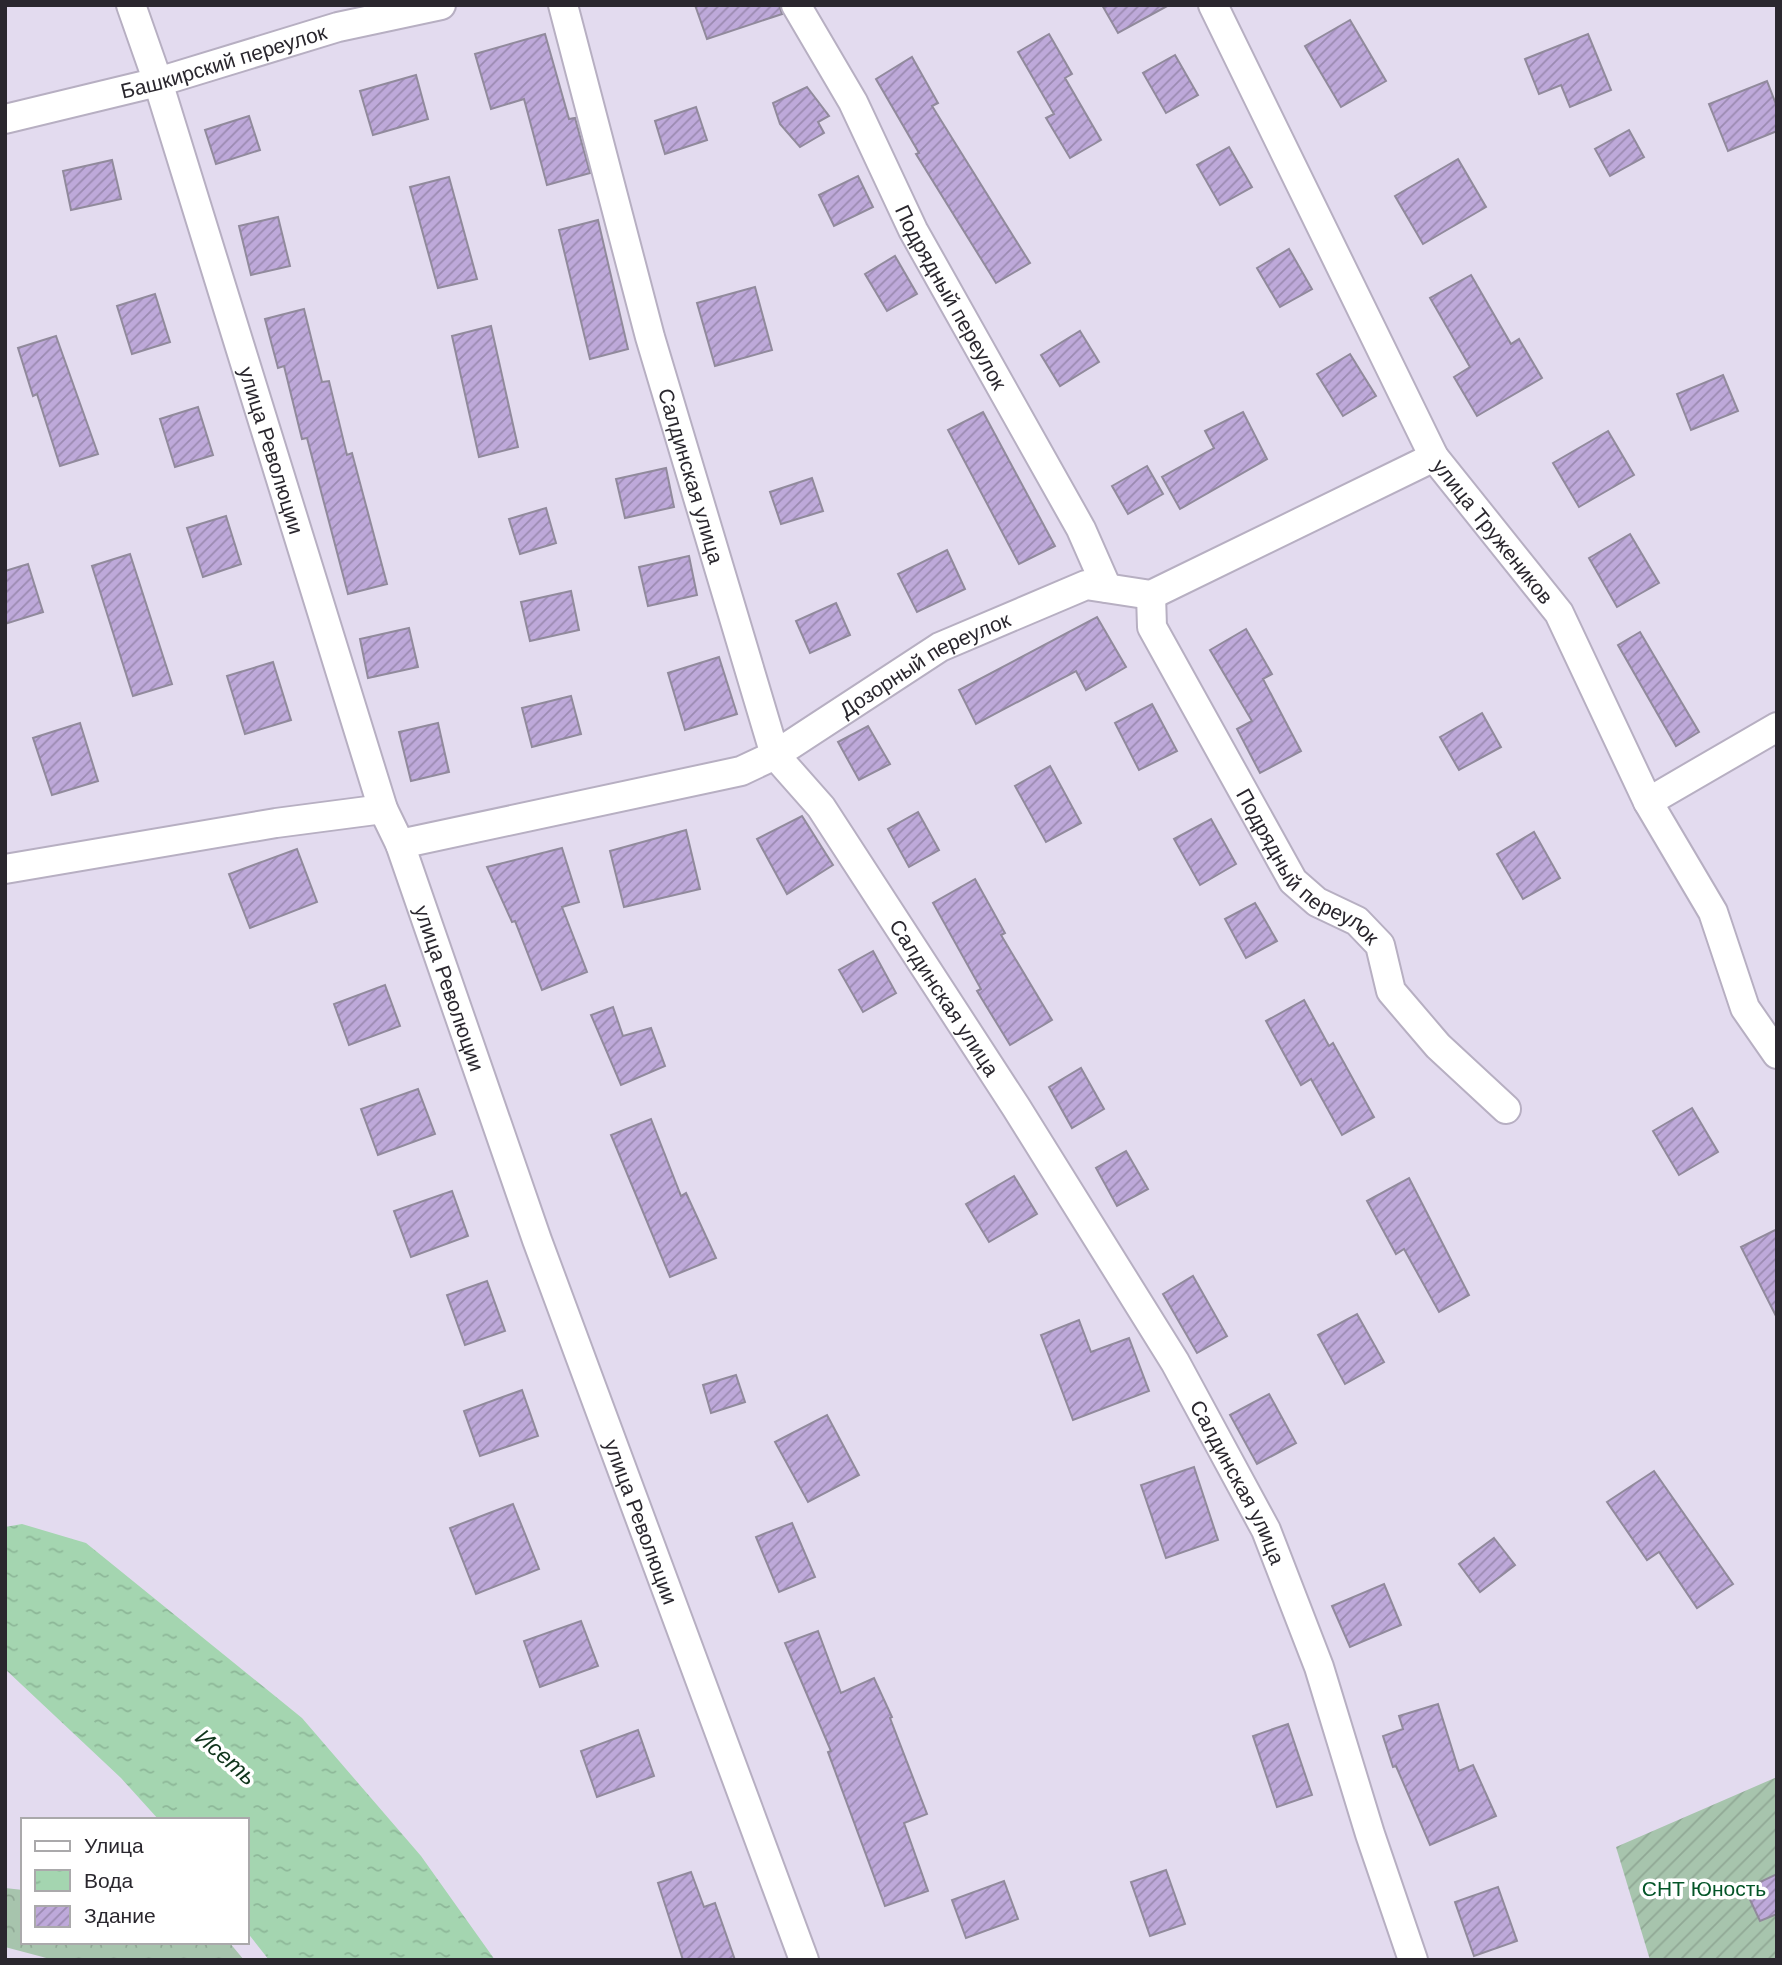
<svg xmlns="http://www.w3.org/2000/svg" width="1782" height="1965" font-family="Arial,sans-serif">
<defs>
<pattern id="forest-crowns" width="20" height="18" patternUnits="userSpaceOnUse" patternTransform="scale(1.75)"><rect width="20" height="18" fill="#a7c4ad"/><path d="M2 6a3 3 0 1 1 6 0M12 15a3 3 0 1 1 6 0" fill="none" stroke="#90a895"/></pattern>
<pattern id="garden-furrows" width="10" height="10" patternUnits="userSpaceOnUse" patternTransform="scale(1.75)"><rect width="10" height="10" fill="#a7c4ad"/><path d="M-1 1l2-2M0 10L10 0M9 11l2-2" fill="none" stroke="#90a895"/></pattern>
<pattern id="water-ripples" width="26" height="14" patternUnits="userSpaceOnUse" patternTransform="scale(1.75)"><rect width="26" height="14" fill="#a4d5b0"/><path d="M2 4q2-2 4 0t4 0M15 11q2-2 4 0t4 0" fill="none" stroke="#8db798"/></pattern>
<pattern id="building-hatch" width="6" height="6" patternUnits="userSpaceOnUse" patternTransform="scale(1.75)"><rect width="6" height="6" fill="#bea9da"/><path d="M-1 1l2-2M0 6l6-6M5 7l2-2" fill="none" stroke="#9b8ab1"/></pattern>
</defs>
<rect width="100%" height="100%" fill="#e3dbef"/>
<path fill="url(#forest-crowns)" d="M5,1888L23,1890V1942H229L244,1960H54L5,1947Z"/>
<path fill="url(#garden-furrows)" d="M1777,1777V1960H1650L1616,1847Z"/>
<path fill="url(#water-ripples)" d="M22,1524L86,1543L302,1718L421,1856L495,1960H269L247,1932V1820H159L121,1778L5,1669V1527Z"/>
<g fill="url(#building-hatch)" stroke="#918a9c" stroke-width="2">
<path d="M695,5H779L782,14L707,39Z"/>
<path d="M1102,5H1169L1118,33Z"/>
<path d="M1350,20L1386,81L1341,107L1305,46Z"/>
<path d="M545,34L569,119L575,118L590,173L547,185L524,99L491,109L475,54Z"/>
<path d="M1049,34L1072,74L1065,78L1101,140L1070,158L1046,118L1054,114L1018,52Z"/>
<path d="M1588,34L1611,90L1570,107L1561,85L1539,94L1525,59Z"/>
<path d="M1175,55L1198,95L1166,113L1143,73Z"/>
<path d="M912,57L938,103L932,106L1030,263L996,283L916,154L919,153L876,79Z"/>
<path d="M416,75L428,119L373,135L360,91Z"/>
<path d="M1767,81L1777,107V131L1728,151L1709,104Z"/>
<path d="M807,87L829,116L818,122L824,133L800,147L780,124L773,103Z"/>
<path d="M696,107L707,140L665,154L655,121Z"/>
<path d="M249,116L260,150L216,164L205,130Z"/>
<path d="M1629,130L1644,157L1610,176L1595,149Z"/>
<path d="M1229,147L1252,187L1220,205L1197,165Z"/>
<path d="M1458,159L1486,207L1423,244L1395,196Z"/>
<path d="M112,160L121,199L71,210L63,171Z"/>
<path d="M858,176L873,207L834,226L819,195Z"/>
<path d="M449,177L477,279L438,288L410,187Z"/>
<path d="M278,217L290,266L251,275L239,226Z"/>
<path d="M598,220L628,349L590,359L559,230Z"/>
<path d="M1289,249L1312,289L1280,307L1257,268Z"/>
<path d="M895,256L917,294L887,311L865,274Z"/>
<path d="M1471,275L1511,344L1519,339L1542,378L1477,416L1454,377L1470,367L1430,298Z"/>
<path d="M755,287L772,350L715,366L697,303Z"/>
<path d="M155,294L170,342L132,354L117,306Z"/>
<path d="M304,309L322,382L329,381L347,455L352,453L387,584L348,594L307,438L302,439L284,366L278,368L265,319Z"/>
<path d="M491,326L518,447L479,457L452,336Z"/>
<path d="M1080,331L1099,362L1060,386L1041,355Z"/>
<path d="M56,336L98,454L60,466L37,394L33,396L18,348Z"/>
<path d="M1350,354L1376,396L1343,416L1317,374Z"/>
<path d="M1723,375L1738,411L1691,430L1677,394Z"/>
<path d="M198,407L213,455L175,467L160,419Z"/>
<path d="M983,412L1055,546L1019,564L948,430Z"/>
<path d="M1243,412L1267,459L1180,509L1162,477L1214,448L1205,431Z"/>
<path d="M1608,431L1634,475L1579,507L1553,463Z"/>
<path d="M1147,466L1163,494L1128,514L1112,486Z"/>
<path d="M666,468L674,507L625,518L616,479Z"/>
<path d="M812,478L823,511L781,524L770,492Z"/>
<path d="M546,508L556,543L520,554L509,519Z"/>
<path d="M226,516L241,564L203,577L187,528Z"/>
<path d="M1630,534L1659,583L1617,607L1589,558Z"/>
<path d="M947,550L965,589L917,612L898,574Z"/>
<path d="M130,554L172,684L133,696L92,566Z"/>
<path d="M689,556L697,595L648,606L639,567Z"/>
<path d="M28,564L43,612L5,624V571Z"/>
<path d="M571,591L579,630L530,641L521,602Z"/>
<path d="M836,603L850,635L810,653L796,621Z"/>
<path d="M1097,617L1126,667L1086,690L1076,671L976,724L959,690Z"/>
<path d="M409,628L418,667L368,678L360,639Z"/>
<path d="M1246,629L1272,674L1263,679L1301,751L1260,773L1237,729L1252,721L1210,650Z"/>
<path d="M1640,632L1699,732L1676,746L1618,645Z"/>
<path d="M719,657L737,714L685,730L668,673Z"/>
<path d="M273,662L291,720L245,734L227,676Z"/>
<path d="M571,696L581,734L532,747L522,708Z"/>
<path d="M1152,704L1177,751L1139,770L1115,723Z"/>
<path d="M1482,713L1501,747L1459,770L1440,737Z"/>
<path d="M80,723L98,781L52,795L33,738Z"/>
<path d="M438,723L449,772L411,781L399,732Z"/>
<path d="M868,726L890,764L859,780L838,742Z"/>
<path d="M1050,766L1081,823L1046,842L1015,786Z"/>
<path d="M918,812L939,850L909,867L888,829Z"/>
<path d="M802,816L833,865L787,894L757,839Z"/>
<path d="M1211,819L1236,864L1200,885L1174,839Z"/>
<path d="M686,830L700,889L624,907L610,851Z"/>
<path d="M1534,832L1560,878L1523,899L1497,854Z"/>
<path d="M562,848L579,902L562,907L587,972L542,990L515,921L512,922L487,867Z"/>
<path d="M297,849L317,902L250,928L229,874Z"/>
<path d="M975,879L1005,933L1001,935L1052,1020L1010,1045L977,991L981,989L933,903Z"/>
<path d="M1255,903L1277,941L1246,958L1225,919Z"/>
<path d="M873,951L896,993L863,1012L839,970Z"/>
<path d="M385,985L400,1026L349,1045L334,1004Z"/>
<path d="M1304,1000L1329,1046L1333,1043L1374,1117L1342,1135L1311,1079L1301,1085L1266,1021Z"/>
<path d="M613,1007L623,1036L651,1028L665,1066L621,1085L591,1015Z"/>
<path d="M1081,1068L1104,1109L1072,1128L1049,1087Z"/>
<path d="M418,1089L435,1134L378,1155L361,1109Z"/>
<path d="M1692,1108L1718,1152L1679,1175L1653,1131Z"/>
<path d="M651,1119L681,1196L686,1193L716,1258L670,1277L611,1135Z"/>
<path d="M1126,1151L1148,1189L1117,1206L1096,1168Z"/>
<path d="M1014,1176L1037,1214L989,1242L966,1204Z"/>
<path d="M1409,1178L1469,1295L1439,1312L1404,1249L1396,1254L1367,1201Z"/>
<path d="M452,1191L468,1236L411,1257L394,1211Z"/>
<path d="M1777,1229V1318L1741,1247Z"/>
<path d="M1193,1276L1227,1336L1197,1353L1163,1294Z"/>
<path d="M487,1281L505,1331L465,1345L447,1295Z"/>
<path d="M1357,1314L1384,1362L1345,1384L1318,1335Z"/>
<path d="M1079,1320L1091,1352L1129,1338L1149,1391L1073,1420L1041,1335Z"/>
<path d="M736,1375L745,1402L711,1413L703,1385Z"/>
<path d="M522,1390L538,1436L480,1456L464,1411Z"/>
<path d="M1269,1394L1296,1443L1257,1464L1230,1415Z"/>
<path d="M827,1415L859,1475L808,1502L775,1442Z"/>
<path d="M1194,1467L1218,1540L1166,1558L1141,1485Z"/>
<path d="M1654,1471L1733,1584L1697,1608L1659,1552L1647,1560L1607,1502Z"/>
<path d="M513,1504L539,1569L476,1594L450,1528Z"/>
<path d="M792,1523L815,1577L779,1592L756,1537Z"/>
<path d="M1494,1538L1515,1565L1480,1592L1459,1564Z"/>
<path d="M1384,1584L1401,1625L1350,1647L1332,1606Z"/>
<path d="M581,1621L598,1666L540,1687L524,1641Z"/>
<path d="M818,1631L841,1693L874,1678L892,1717L890,1718L927,1814L904,1823L928,1891L885,1906L828,1752L831,1751L785,1643Z"/>
<path d="M1438,1704L1459,1771L1473,1765L1496,1816L1430,1845L1396,1766L1393,1767L1383,1736L1403,1729L1399,1716Z"/>
<path d="M1288,1724L1312,1795L1277,1807L1253,1736Z"/>
<path d="M638,1730L654,1776L597,1797L581,1751Z"/>
<path d="M1166,1870L1185,1924L1150,1936L1131,1882Z"/>
<path d="M691,1872L704,1907L715,1903L735,1960H683L658,1883Z"/>
<path d="M1777,1874V1914L1760,1921L1745,1889Z"/>
<path d="M1004,1881L1018,1919L966,1938L952,1900Z"/>
<path d="M1498,1887L1517,1941L1474,1956L1455,1902Z"/>
</g>
<g fill="none" stroke-linecap="round" stroke-linejoin="round">
<g stroke="#b7afc2" stroke-width="32">
<g id="minor">
<path id="s1" d="M131,5L158,82L383,809L400,844L537,1240L804,1960"/>
<path id="s2" d="M563,5L650,337L775,755L821,807L1016,1107L1175,1362L1266,1530L1319,1667L1370,1834L1413,1960"/>
<path id="s3" d="M796,5L853,102L913,230L1081,529L1107,588"/>
<path id="s4" d="M1213,5L1434,457L1559,613L1648,802L1713,912L1745,1008L1777,1054"/>
<path id="s5" d="M5,119L158,82L338,27L441,5"/>
<path id="s6" d="M1151,595L1152,627L1293,881L1317,902L1357,921L1380,945L1391,991L1438,1046L1506,1109"/>
<path d="M1648,802L1777,727"/>
<path id="s7" d="M400,844L741,771L775,755L940,647L1086,585L1151,595L1434,457"/>
<path d="M5,869L276,823L383,809"/>
</g>
</g>
<use href="#minor" stroke="#fff" stroke-width="28"/>
</g>
<g text-anchor="middle" dominant-baseline="central" stroke-width="7" stroke-linejoin="round" paint-order="stroke">
<g font-size="21" fill="#2a272e" stroke="#fff">
<text stroke="none"><textPath href="#s5" startOffset="226">Башкирский переулок</textPath></text>
<text stroke="none"><textPath href="#s3" startOffset="331">Подрядный переулок</textPath></text>
<text stroke="none"><textPath href="#s1" startOffset="467">улица Революции</textPath></text>
<text stroke="none"><textPath href="#s2" startOffset="488">Салдинская улица</textPath></text>
<text stroke="none"><textPath href="#s4" startOffset="598">улица Тружеников</textPath></text>
<text stroke="none"><textPath href="#s7" startOffset="562">Дозорный переулок</textPath></text>
<text stroke="none"><textPath href="#s6" startOffset="322">Подрядный переулок</textPath></text>
<text stroke="none"><textPath href="#s1" startOffset="1034">улица Революции</textPath></text>
<text stroke="none"><textPath href="#s2" startOffset="1076">Салдинская улица</textPath></text>
<text stroke="none"><textPath href="#s2" startOffset="1643">Салдинская улица</textPath></text>
<text stroke="none"><textPath href="#s1" startOffset="1601">улица Революции</textPath></text>
</g>
<g font-size="21" fill="#045528" stroke="#fff">
<text x="1704" y="1888">СНТ Юность</text>
</g>
<g font-size="23" font-style="italic" fill="#0f341b" stroke="#fff">
<text transform="translate(226 1757) rotate(41)">Исеть</text>
</g>
</g>
<rect width="1782" height="1965" fill="none" stroke="#2a272e" stroke-width="14"/>
<rect x="21" y="1818" width="228" height="126" fill="#ffffff" stroke="#aaa9ab" stroke-width="2"/>
<rect x="35" y="1841" width="35" height="10" fill="#ffffff" stroke="#aaa9ab" stroke-width="2"/>
<text x="84" y="1853" font-size="21" fill="#2a272e">Улица</text>
<rect x="35" y="1870" width="35" height="21" fill="url(#water-ripples)" stroke="#aaa9ab" stroke-width="2"/>
<text x="84" y="1888" font-size="21" fill="#2a272e">Вода</text>
<rect x="35" y="1906" width="35" height="21" fill="url(#building-hatch)" stroke="#aaa9ab" stroke-width="2"/>
<text x="84" y="1923" font-size="21" fill="#2a272e">Здание</text>
</svg>
